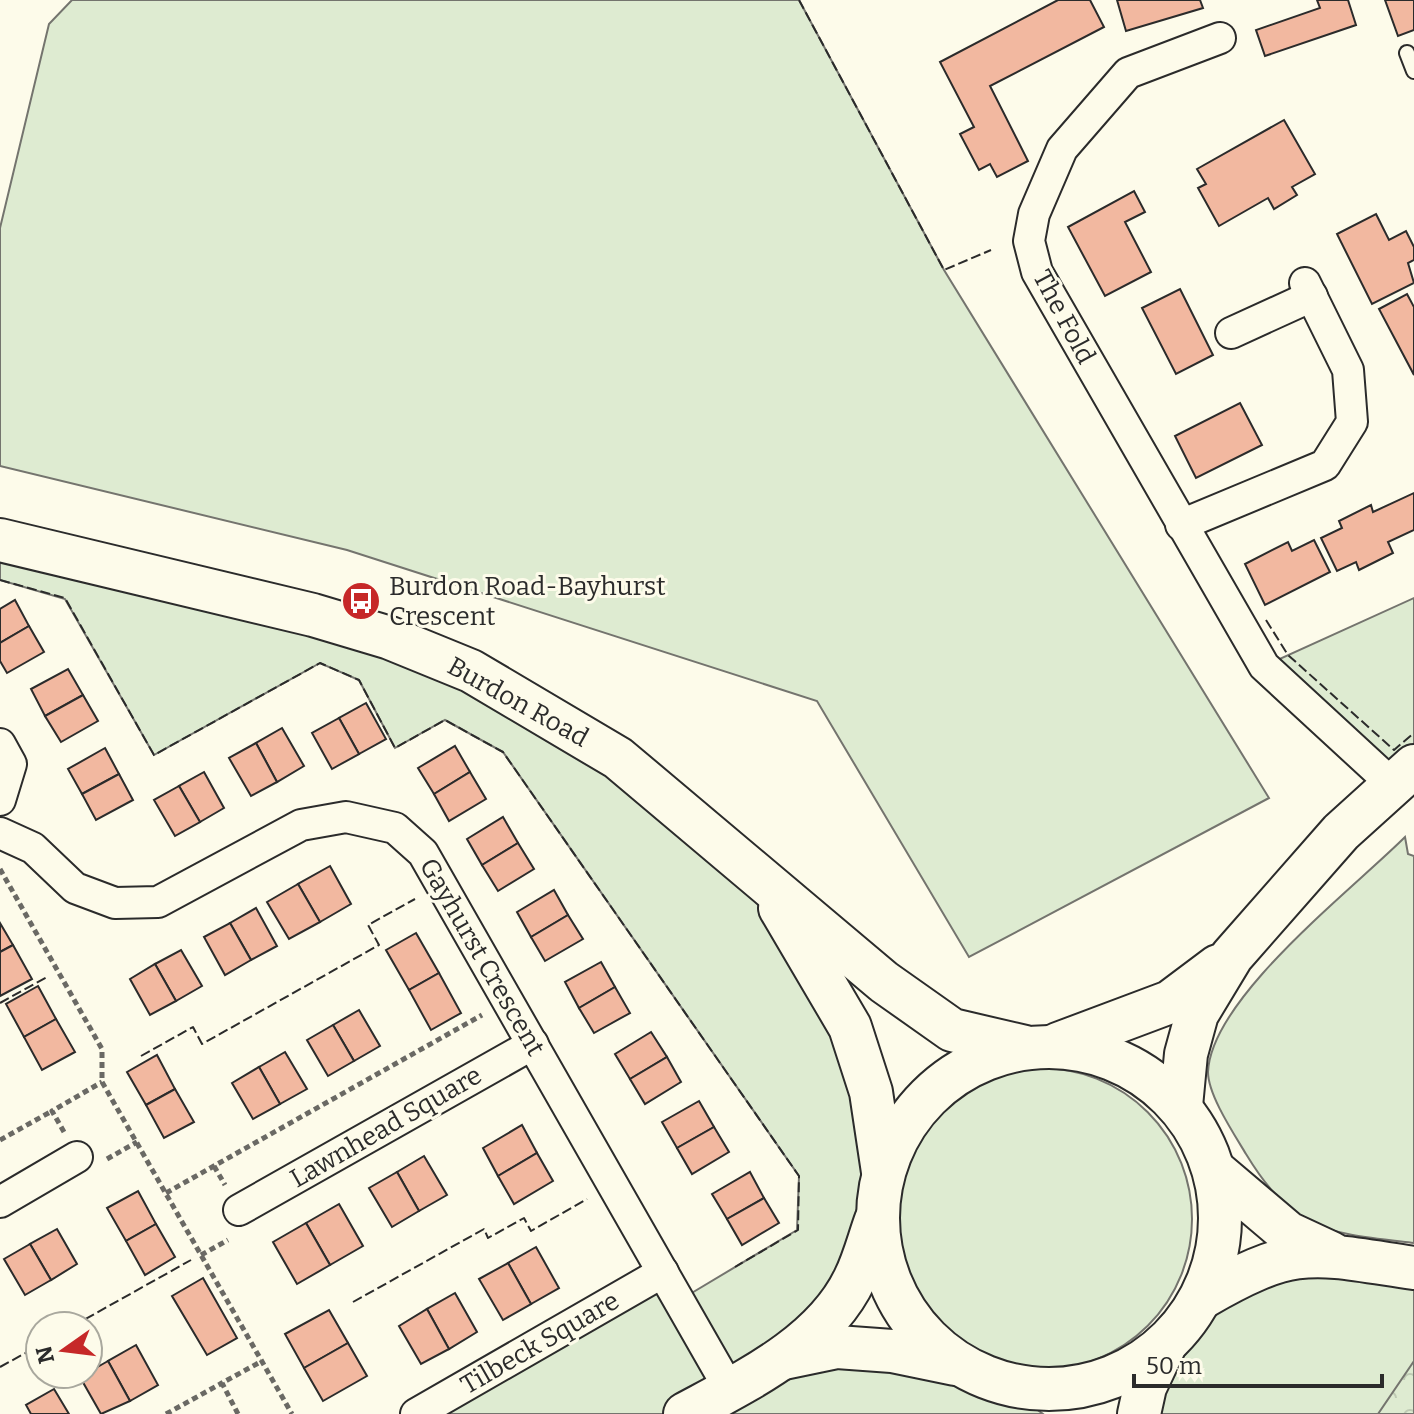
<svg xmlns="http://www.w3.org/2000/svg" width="1414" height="1414" font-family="Bitter,serif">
<defs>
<pattern id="forest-crowns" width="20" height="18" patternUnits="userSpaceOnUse" patternTransform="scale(2)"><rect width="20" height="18" fill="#deebd1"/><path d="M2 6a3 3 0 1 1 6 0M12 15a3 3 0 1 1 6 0" fill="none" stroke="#bfcab4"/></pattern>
</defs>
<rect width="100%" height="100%" fill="#fdfbea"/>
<g fill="#deebd1" stroke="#74746e" stroke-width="2">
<path d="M72,0H799L944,270L1269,798L969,957L817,701L347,550L0,466V228L49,24Z"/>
<path d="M0,540L471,671L764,882L850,1027L883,1172L877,1216L784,1356L959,1364L1005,1385L1043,1414H416L663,1272L680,1300L797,1230L799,1176L503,752L445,720L395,748L359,680L320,663L154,755L65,599L0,580Z"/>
<path d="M1414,598V766L1392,784L1264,666Z"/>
<path d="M1405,837L1408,854L1414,856V1243C1329,1233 1294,1233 1246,1154C1234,1134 1208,1095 1208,1072C1211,998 1353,889 1405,837Z"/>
<circle cx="1041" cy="1219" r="151"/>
<path d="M1414,1268V1414H1139L1164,1347L1203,1297L1252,1269Z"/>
</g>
<path fill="url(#forest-crowns)" stroke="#74746e" stroke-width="2" d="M1414,1361V1414H1378Z"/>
<g fill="#f2b8a0" stroke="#2b2b2b" stroke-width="2">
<path d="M1058,0H1090L1104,27L990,86L1028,161L997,177L990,164L979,170L960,134L974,127L940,62Z"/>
<path d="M1117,0H1200L1203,8L1126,31Z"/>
<path d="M1317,0H1348L1356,25L1265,56L1256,30L1320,8Z"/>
<path d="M1385,0H1414V30L1398,36Z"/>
<path d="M1284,120L1315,174L1292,187L1297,195L1274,209L1268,198L1219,226L1198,188L1206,184L1197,169Z"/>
<path d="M1134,191L1145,212L1125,222L1151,272L1105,296L1068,227Z"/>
<path d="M1376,214L1389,240L1406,231L1414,247V260L1408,263L1414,283L1372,304L1337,234Z"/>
<path d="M1180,289L1213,355L1176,374L1142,308Z"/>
<path d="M1407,294L1414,307V375L1379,309Z"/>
<path d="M1240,403L1262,445L1196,478L1175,436Z"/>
<path d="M1414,493V530L1388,542L1393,553L1359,570L1356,562L1337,571L1321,538L1342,528L1339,521L1371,505L1373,512Z"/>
<path d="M1314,540L1330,572L1265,605L1245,564L1288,542L1292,551Z"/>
<path d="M15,600L29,626L0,643V609Z"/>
<path d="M29,626L44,652L7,673L0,661V643Z"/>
<path d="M68,669L83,695L45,716L31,689Z"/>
<path d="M83,695L98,721L61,742L45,716Z"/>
<path d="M366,703L386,739L359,754L339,718Z"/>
<path d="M339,718L359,754L332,769L312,733Z"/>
<path d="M282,728L304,766L277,782L256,743Z"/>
<path d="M256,743L277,782L251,796L229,758Z"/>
<path d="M455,746L470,772L434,794L418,768Z"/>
<path d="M105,748L119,774L82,794L68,769Z"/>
<path d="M204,772L224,808L200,822L179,786Z"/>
<path d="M470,772L486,799L449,821L434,794Z"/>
<path d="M119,774L133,800L96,820L82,794Z"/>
<path d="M179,786L200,822L175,836L154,800Z"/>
<path d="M503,817L518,843L482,865L467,839Z"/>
<path d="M518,843L534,869L498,891L482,865Z"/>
<path d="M330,866L351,904L320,922L298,884Z"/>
<path d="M298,884L320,922L289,939L267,902Z"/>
<path d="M554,890L568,915L531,937L517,912Z"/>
<path d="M256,908L277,946L251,960L230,923Z"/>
<path d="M568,915L583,939L545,961L531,937Z"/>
<path d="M0,923L13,945L0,952Z"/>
<path d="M230,923L251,960L225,975L204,937Z"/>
<path d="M416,933L439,973L409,990L386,950Z"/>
<path d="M13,945L32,979L0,996V952Z"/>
<path d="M181,950L202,986L176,1001L155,964Z"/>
<path d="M601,962L615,987L579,1008L565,982Z"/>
<path d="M155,964L176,1001L150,1015L130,979Z"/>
<path d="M439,973L461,1013L431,1030L409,990Z"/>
<path d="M38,986L56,1019L24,1037L6,1004Z"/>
<path d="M615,987L630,1013L594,1033L579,1008Z"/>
<path d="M359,1010L380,1046L354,1061L333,1025Z"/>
<path d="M56,1019L75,1052L42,1070L24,1037Z"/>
<path d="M333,1025L354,1061L328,1076L307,1040Z"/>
<path d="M651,1032L667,1057L630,1079L615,1054Z"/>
<path d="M285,1052L307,1089L280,1104L259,1067Z"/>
<path d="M157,1055L175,1089L146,1105L127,1072Z"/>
<path d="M667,1057L681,1082L645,1104L630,1079Z"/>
<path d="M259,1067L280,1104L253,1119L232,1083Z"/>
<path d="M175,1089L194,1122L164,1138L146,1105Z"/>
<path d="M699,1101L714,1127L677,1148L662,1122Z"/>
<path d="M522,1125L537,1153L498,1176L483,1148Z"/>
<path d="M714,1127L729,1152L692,1174L677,1148Z"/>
<path d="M537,1153L553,1181L514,1204L498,1176Z"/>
<path d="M424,1156L447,1195L419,1211L397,1172Z"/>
<path d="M397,1172L419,1211L392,1227L369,1188Z"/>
<path d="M750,1172L764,1198L727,1219L712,1194Z"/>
<path d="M138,1191L156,1224L126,1241L107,1208Z"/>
<path d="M764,1198L779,1223L742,1245L727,1219Z"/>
<path d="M339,1204L363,1246L330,1265L306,1223Z"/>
<path d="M306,1223L330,1265L297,1284L273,1242Z"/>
<path d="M156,1224L175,1257L145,1275L126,1241Z"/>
<path d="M57,1229L77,1264L51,1280L30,1244Z"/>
<path d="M30,1244L51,1280L25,1295L4,1259Z"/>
<path d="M536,1247L559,1288L531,1304L508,1263Z"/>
<path d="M508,1263L531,1304L503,1320L479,1279Z"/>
<path d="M203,1278L237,1338L207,1355L172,1296Z"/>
<path d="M455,1293L477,1332L449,1349L427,1309Z"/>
<path d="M427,1309L449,1349L421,1364L399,1326Z"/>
<path d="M329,1310L348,1343L304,1368L285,1334Z"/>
<path d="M348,1343L367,1376L323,1401L304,1368Z"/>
<path d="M136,1345L158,1385L130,1401L108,1361Z"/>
<path d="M108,1361L130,1401L101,1414L80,1377Z"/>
<path d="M54,1389L69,1414H31L26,1405Z"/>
</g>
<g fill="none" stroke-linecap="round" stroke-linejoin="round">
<g stroke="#2b2b2b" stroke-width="18">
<path id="lane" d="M1407,53L1414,71"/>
</g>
<g stroke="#2b2b2b" stroke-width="34">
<g id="street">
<path d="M1220,38L1128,73L1062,149L1034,214L1029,241L1037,272L1264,666L1392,784"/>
<path d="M1231,333L1312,296"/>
<path d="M1181,525L1325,465L1352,422L1348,370L1305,283"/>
<path d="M0,744L11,764L0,800"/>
<path d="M0,833L33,848L75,888L115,903L158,902L301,825L346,817L395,828L423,853L730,1390"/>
<path d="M0,1202L77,1157"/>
<path d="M239,1210L533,1044"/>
<path d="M416,1414L663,1272"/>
</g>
</g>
<g stroke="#2b2b2b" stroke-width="46">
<g id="secondary">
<path d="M0,540L313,615L390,638L471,671L618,758L884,982L952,1030L1025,1047"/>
<path d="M780,908L850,1027L871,1092L883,1172"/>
<path d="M1058,1044L1170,1002L1218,966"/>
<circle cx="1049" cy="1218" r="171"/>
<path d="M1181,1106L1186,1054L1197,1014L1232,956L1341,832L1414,766"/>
<path d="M1216,1172L1288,1233L1331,1253"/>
<path d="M1203,1297C1296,1243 1312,1253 1414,1268"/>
<path d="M784,1358L837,1347L892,1351L955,1364"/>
<path d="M685,1414C746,1381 824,1344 855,1278C864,1260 869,1239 876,1220"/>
<path d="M1139,1414L1145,1387L1164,1347"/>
</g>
</g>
<g stroke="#6a6964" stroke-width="5" stroke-dasharray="6 4" stroke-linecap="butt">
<path d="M0,869L102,1049V1082L292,1414"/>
<path d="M64,1132L52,1111L102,1082"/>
<path d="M0,1140L52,1111"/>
<path d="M107,1159L137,1142"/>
<path d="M214,1166L225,1185"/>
<path d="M166,1193L482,1015"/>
<path d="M201,1255L228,1240"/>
<path d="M166,1414L222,1383"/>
<path d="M238,1414L222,1383L262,1361"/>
</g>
<use href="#lane" stroke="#fdfbea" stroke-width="14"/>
<use href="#street" stroke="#fdfbea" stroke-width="30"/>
<use href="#secondary" stroke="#fdfbea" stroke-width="42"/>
<g stroke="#2b2b2b" stroke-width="2" stroke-dasharray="10 4" stroke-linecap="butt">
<path d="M799,0L944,270L991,250"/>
<path d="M0,580L65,598L154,755L320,663L359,680L395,748L445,720L503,752L799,1176L798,1230L735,1267"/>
<path d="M1266,620L1288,655L1394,750L1414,733"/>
<path d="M0,1003L49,976"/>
<path d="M141,1056L193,1027L202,1044L379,945L368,925L415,899"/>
<path d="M353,1302L484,1229L488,1238L524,1218L531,1231L587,1199"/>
<path d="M73,1326L191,1260"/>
<path d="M0,1367L40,1345"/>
</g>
</g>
<defs>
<g id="bus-disc" transform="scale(2)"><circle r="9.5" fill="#c62828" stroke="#fdfbea"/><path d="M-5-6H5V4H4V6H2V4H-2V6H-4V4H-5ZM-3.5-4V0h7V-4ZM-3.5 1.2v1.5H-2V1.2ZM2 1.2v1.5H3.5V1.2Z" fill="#fff"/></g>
</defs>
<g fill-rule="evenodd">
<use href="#bus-disc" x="361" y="601"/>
</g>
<g text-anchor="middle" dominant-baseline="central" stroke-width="6" stroke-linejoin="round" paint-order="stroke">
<g font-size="26" fill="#2b2b2b" stroke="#fdfbea">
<text transform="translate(1064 317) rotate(62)">The Fold</text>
<text transform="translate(518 702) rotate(29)">Burdon Road</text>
<text transform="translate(482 957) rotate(60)">Gayhurst Crescent</text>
<text transform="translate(386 1127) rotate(-30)">Lawnhead Square</text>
<text transform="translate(540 1343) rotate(-30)">Tilbeck Square</text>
</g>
<g font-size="26" fill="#2b2b2b" stroke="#fdfbea" text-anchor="start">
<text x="389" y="586">Burdon Road-Bayhurst<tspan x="389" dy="30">Crescent</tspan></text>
</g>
</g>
<g transform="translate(64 1350) rotate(256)"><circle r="38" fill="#fdfbea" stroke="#a9a89e" stroke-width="2"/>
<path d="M0-6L14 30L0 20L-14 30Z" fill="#c62828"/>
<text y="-12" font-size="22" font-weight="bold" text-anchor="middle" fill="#2b2b2b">N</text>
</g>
<path d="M1134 1374v12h248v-12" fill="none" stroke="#2b2b2b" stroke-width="4"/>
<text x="1146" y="1374" font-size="24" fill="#2b2b2b" stroke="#fdfbea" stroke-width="6" paint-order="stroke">50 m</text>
</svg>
